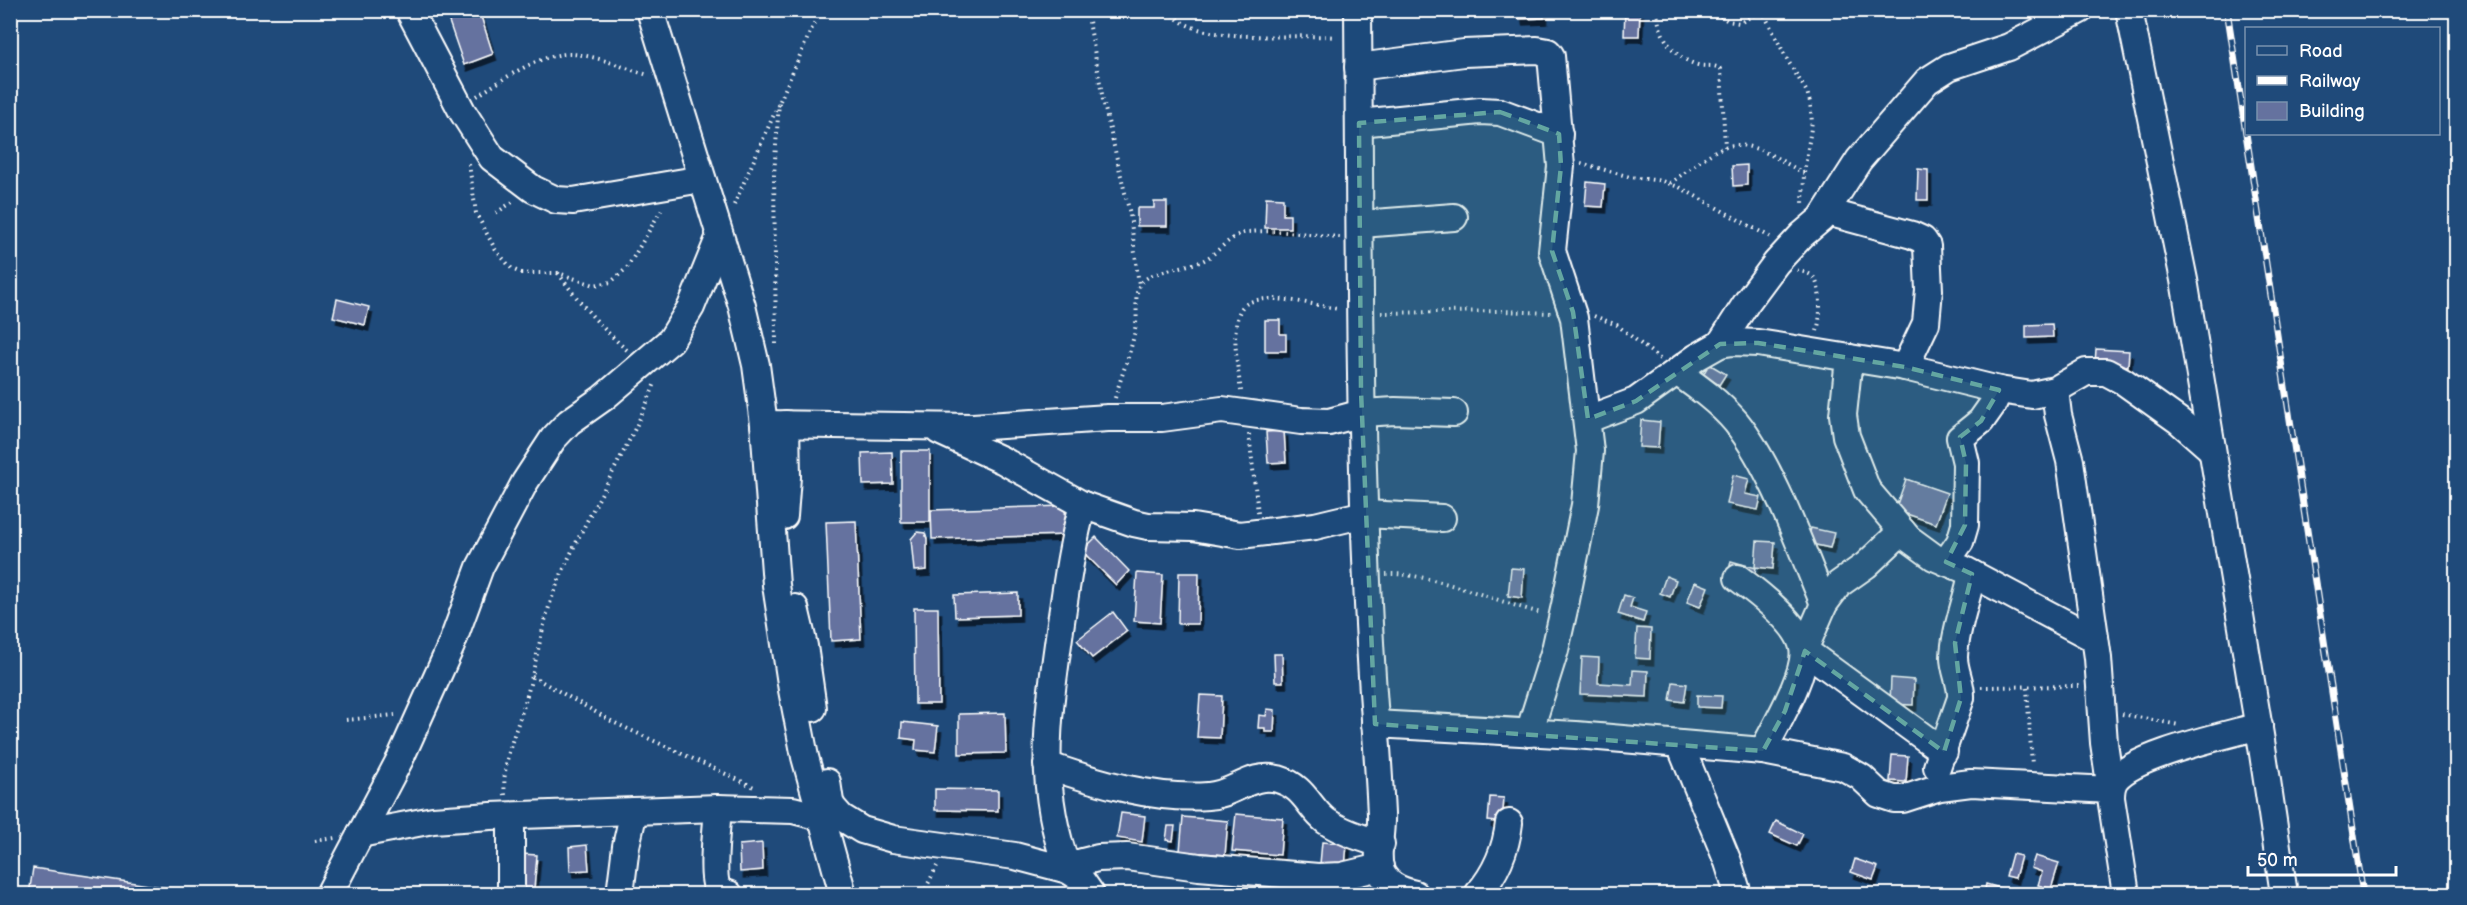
<svg xmlns="http://www.w3.org/2000/svg" width="2467" height="905" font-family="'Balsamiq Sans',sans-serif">
<defs>
<filter id="shadow"><feDropShadow dx="3.5" dy="6" stdDeviation="0" flood-color="#0009"/></filter>
</defs>
<rect width="100%" height="100%" fill="#1f4a7a"/>
<filter id="ink" filterUnits="userSpaceOnUse"><feTurbulence type="fractalNoise" baseFrequency=".0167" numOctaves="2"/><feDisplacementMap in="SourceGraphic" scale="12" xChannelSelector="R" yChannelSelector="G"/><feConvolveMatrix kernelMatrix="1 2 1 2 8 2 1 2 1" color-interpolation-filters="sRGB"/></filter>
<g filter="url(#ink)">
<g fill="#65729f" stroke="#fff" stroke-width="1.5" filter="url(#shadow)">
<path d="M445,10H479L493,54L464,65Z"/>
<path d="M1518,10H1544V18L1519,19Z"/>
<path d="M1625,10L1640,11L1639,36H1624Z"/>
<path d="M1747,165V185L1733,186L1732,166Z"/>
<path d="M1918,169L1928,170V200H1917Z"/>
<path d="M1587,182L1605,184L1603,207L1585,206Z"/>
<path d="M1266,197L1283,198V215H1290V228H1265Z"/>
<path d="M1154,202H1167V226H1137V208H1154Z"/>
<path d="M337,299L369,307L365,325L333,317Z"/>
<path d="M1265,320H1280V334H1286V351H1265Z"/>
<path d="M2052,324L2053,337L2026,338V325Z"/>
<path d="M2096,349L2129,351L2128,366L2095,364Z"/>
<path d="M1709,364L1726,374L1719,385L1703,375Z"/>
<path d="M1641,420L1660,422L1658,448L1639,447Z"/>
<path d="M1284,431L1286,462L1268,463L1266,432Z"/>
<rect x="901" y="451" width="29" height="71"/>
<path d="M892,452L893,484L863,485L862,453Z"/>
<path d="M1733,475L1749,479L1745,494L1761,497L1758,510L1727,504Z"/>
<path d="M1906,479L1947,493L1936,524L1895,510Z"/>
<path d="M1065,506L1066,535L932,539L931,510Z"/>
<path d="M856,521L861,639L831,641L826,522Z"/>
<path d="M1811,528L1834,533L1830,548L1807,543Z"/>
<path d="M917,532L925,533L927,539V570L914,571L911,539Z"/>
<path d="M1096,537L1129,571L1116,585L1082,551Z"/>
<path d="M1757,541L1775,542L1773,569L1755,567Z"/>
<path d="M1731,561L1756,568L1754,577L1729,570Z"/>
<path d="M1511,568L1524,569L1522,598L1508,596Z"/>
<path d="M1137,573L1163,575L1160,623L1134,621Z"/>
<path d="M1179,573H1199L1198,624H1178Z"/>
<path d="M1666,576L1676,580L1670,597L1660,593Z"/>
<path d="M1695,582L1708,587L1700,607L1687,602Z"/>
<path d="M1018,593V615L955,617L954,595Z"/>
<path d="M1624,595L1633,598L1630,607L1646,612L1643,622L1618,614Z"/>
<path d="M914,608H938L939,704H915Z"/>
<path d="M1113,612L1127,631L1092,658L1077,640Z"/>
<path d="M1637,628L1651,629L1650,659L1635,658Z"/>
<path d="M1274,654H1282L1283,682H1275Z"/>
<path d="M1582,657L1599,658L1598,683L1632,685L1633,670L1648,671L1647,697L1580,694Z"/>
<path d="M1891,678L1914,680L1913,705L1890,704Z"/>
<path d="M1673,682L1687,684L1684,702L1670,700Z"/>
<path d="M1200,695L1222,696L1220,738L1197,737Z"/>
<path d="M1697,695L1722,696L1721,708L1697,707Z"/>
<path d="M1267,709L1275,710L1274,732H1265V728H1258L1259,715L1266,716Z"/>
<path d="M1005,713L1006,753L959,754V714Z"/>
<path d="M902,722L938,726L935,752L915,750L916,740L901,738Z"/>
<path d="M1892,755L1908,756L1906,782L1890,781Z"/>
<path d="M935,789L998,790V811L935,810Z"/>
<path d="M1490,797L1504,798L1502,823L1488,821Z"/>
<path d="M1121,813L1145,816L1142,842L1117,838Z"/>
<path d="M1236,814L1283,818L1280,855L1232,851Z"/>
<path d="M1183,817L1228,821L1225,855L1180,851Z"/>
<path d="M1776,821L1803,834L1797,846L1770,834Z"/>
<path d="M1168,826H1175L1173,841L1166,840Z"/>
<path d="M1322,842L1347,844L1345,867L1320,864Z"/>
<path d="M762,843L763,870L740,872L739,845Z"/>
<path d="M587,845L589,870L570,871L569,847Z"/>
<path d="M522,854L537,855L534,889L519,888Z"/>
<path d="M2012,854L2021,856L2015,878L2006,876Z"/>
<path d="M2035,856L2059,863L2051,889L2038,885L2042,872L2031,868Z"/>
<path d="M1855,859L1878,867L1873,880L1851,872Z"/>
<path d="M33,868L196,892V894H29Z"/>
<path d="M1986,884L2000,888L1998,894H1984Z"/>
</g>
<g fill="none" stroke-linecap="round" stroke-linejoin="round">
<g stroke="#fff" stroke-width="30">
<g id="minor">
<path d="M409,10L462,111L492,158L533,189L556,200L573,201L702,179"/>
<path d="M650,10L742,306L756,365L764,424L776,585L792,690L805,757L843,894"/>
<path d="M1358,10C1360,238 1358,465 1373,692C1376,732 1379,773 1381,814C1382,831 1376,852 1380,868C1384,884 1401,891 1415,894"/>
<path d="M2129,10L2184,280L2262,747L2284,894"/>
<path d="M1358,67L1464,53L1537,50L1548,52L1551,56L1561,166L1552,251L1574,318L1590,451L1585,505L1565,605L1555,650L1529,733"/>
<path d="M1359,123L1480,111L1500,112L1559,134"/>
<path d="M1827,212L1912,235L1923,240L1927,246L1929,290L1926,323L1905,367"/>
<path d="M1361,224L1454,217"/>
<path d="M1720,344L1747,302L1776,263L1802,235L1821,219L1859,160L1927,81L1949,67L2009,47L2080,10"/>
<path d="M1849,358L1843,415L1846,436L1867,490L1908,538L1934,557L1963,569L2095,639"/>
<path d="M1677,372C1698,387 1719,402 1736,422C1773,468 1801,549 1824,604"/>
<path d="M1588,419L1636,401L1697,357L1720,344L1733,342L1758,343L1905,367L1999,390L2032,395L2055,390L2086,372H2106L2123,381L2179,421L2212,450"/>
<path d="M764,424L973,427L1108,418H1162L1222,410L1301,421L1329,422L1362,413L1395,411L1454,413"/>
<path d="M939,431L1002,460L1083,505L1134,523L1148,526L1193,527L1240,535L1315,526L1365,514L1442,518"/>
<path d="M1083,505C1072,543 1067,582 1061,622C1049,712 1035,781 1068,870L1082,862L1098,858L1127,857L1199,867L1318,877L1342,876L1380,867"/>
<path d="M784,516L787,477L786,424"/>
<path d="M1902,531L1866,565L1839,584L1824,604L1804,650L1944,752"/>
<path d="M1946,562L1960,542L1965,525L1966,463L1960,438L1981,421L1993,404L1999,390"/>
<path d="M1738,578C1757,592 1799,624 1803,648C1808,673 1774,728 1763,751"/>
<path d="M795,608L804,646L813,708"/>
<path d="M1375,724L1576,735L1763,751L1843,767L1861,777L1879,794L1894,799H1903L1940,787L1971,783L2111,790L2104,743L2098,658L2070,461L2058,415L2055,390"/>
<path d="M1680,745L1728,862L1738,894"/>
<path d="M1047,765C1097,783 1155,800 1208,796C1234,795 1251,772 1278,779C1305,787 1308,807 1326,821C1342,832 1362,838 1381,844"/>
<path d="M1937,767L1961,698C1962,684 1954,671 1954,657C1955,629 1967,601 1972,574"/>
<path d="M827,782L830,802L833,808L841,817L862,830L893,839L1015,856L1068,870L1079,877L1091,894"/>
<path d="M718,808C717,824 711,874 717,887C719,891 725,893 729,894"/>
<path d="M511,816V894"/>
<path d="M360,834L433,820L491,816L718,808L793,810L820,817"/>
<path d="M329,894L400,759L451,646L480,567L525,482L553,439L569,422L603,398L671,340L691,307L720,236"/>
<path d="M620,894L626,846L634,811"/>
<path d="M1478,894C1496,873 1506,851 1509,823"/>
<path d="M2126,894L2111,798C2111,792 2111,786 2115,780C2133,755 2228,735 2259,726"/>
</g>
</g>
<g stroke="#fff" stroke-width="4" stroke-dasharray="1.5 4.5" stroke-linecap="butt">
<path d="M1087,10L1103,100L1130,214L1139,285"/>
<path d="M1169,10C1192,47 1297,33 1336,37"/>
<path d="M1657,10C1658,34 1673,58 1698,65C1706,67 1714,64 1721,69L1725,147"/>
<path d="M1710,10L1728,21L1740,23L1762,10"/>
<path d="M1762,10L1788,61L1807,92L1810,102L1812,122L1804,173L1803,204"/>
<path d="M477,96C502,80 540,53 571,54C597,55 623,68 648,75"/>
<path d="M1581,163L1630,177L1662,181L1679,187L1770,237"/>
<path d="M469,164L476,213L495,249L512,269L521,273H558L594,285L611,282L627,268L663,207"/>
<path d="M1670,183C1684,174 1710,151 1725,147C1750,138 1782,162 1804,173"/>
<path d="M734,205L820,10"/>
<path d="M496,213L514,201"/>
<path d="M1797,270C1802,272 1811,273 1814,278C1822,289 1821,318 1817,331"/>
<path d="M558,273C579,302 600,327 627,350"/>
<path d="M1381,313L1501,311L1551,313"/>
<path d="M1594,316L1617,325L1660,359"/>
<path d="M776,344L774,175L779,102"/>
<path d="M1241,391C1238,370 1230,328 1241,309C1254,288 1318,306 1338,309"/>
<path d="M1115,398C1122,373 1133,348 1136,323C1138,311 1134,297 1139,286C1147,270 1186,268 1202,261C1218,254 1230,234 1248,232C1278,229 1310,235 1340,237"/>
<path d="M1249,434L1258,513"/>
<path d="M1386,574C1430,572 1497,602 1541,613"/>
<path d="M532,676L613,722L754,787"/>
<path d="M1981,687L2079,686"/>
<path d="M2027,688L2032,765"/>
<path d="M2122,714L2179,725"/>
<path d="M346,720L395,715"/>
<path d="M505,795C501,763 516,732 525,702C536,666 541,627 554,592C583,519 627,455 655,383"/>
<path d="M315,841L335,838"/>
<path d="M923,894L937,866"/>
</g>
<use href="#minor" stroke="#1f4a7a" stroke-width="26"/>
<g stroke="#fff" stroke-width="7">
<path id="rail" d="M2227,10L2363,894"/>
</g>
<use href="#rail" stroke="#1f4a7a" stroke-width="4.5" stroke-dasharray="14" stroke-linecap="butt"/>
</g>
</g>
<path fill="#63a6a1" fill-opacity="0.2" stroke="#63a6a1" stroke-width="4.5" stroke-dasharray="12 8" stroke-linejoin="round" d="M1500,112L1559,134L1561,166L1552,251L1573,312L1588,419L1636,401L1720,344L1758,343L1905,367L1999,390L1981,421L1960,437L1966,463L1965,525L1946,562L1972,574L1955,643L1961,698L1944,752L1805,651L1785,711L1763,751L1375,724L1361,391L1359,123Z"/>
<rect width="2467" height="905" fill="none" stroke="#1f4a7a" stroke-width="36"/>
<rect x="18" y="18" width="2431" height="869" fill="none" stroke="#fff" stroke-width="2" filter="url(#ink)"/>
<rect x="2245" y="27" width="195" height="108" fill="#1f4a7a" stroke="#7992af" stroke-width="1.5"/>
<rect x="2257" y="46" width="30" height="9" fill="#1f4a7a" stroke="#7992af" stroke-width="1.5"/>
<text x="2299" y="57" font-size="18" fill="#ffffff">Road</text>
<rect x="2257" y="76" width="30" height="9" fill="#ffffff" stroke="#7992af" stroke-width="1.5"/>
<text x="2299" y="87" font-size="18" fill="#ffffff">Railway</text>
<rect x="2257" y="102" width="30" height="18" fill="#65729f" stroke="#7992af" stroke-width="1.5"/>
<text x="2299" y="117" font-size="18" fill="#ffffff">Building</text>
<path d="M2248 866v9h148v-9" fill="none" stroke="#ffffff" stroke-width="3"/>
<text x="2257" y="866" font-size="18" fill="#ffffff" stroke="#1f4a7a" stroke-width="4.5" paint-order="stroke">50 m</text>
</svg>
